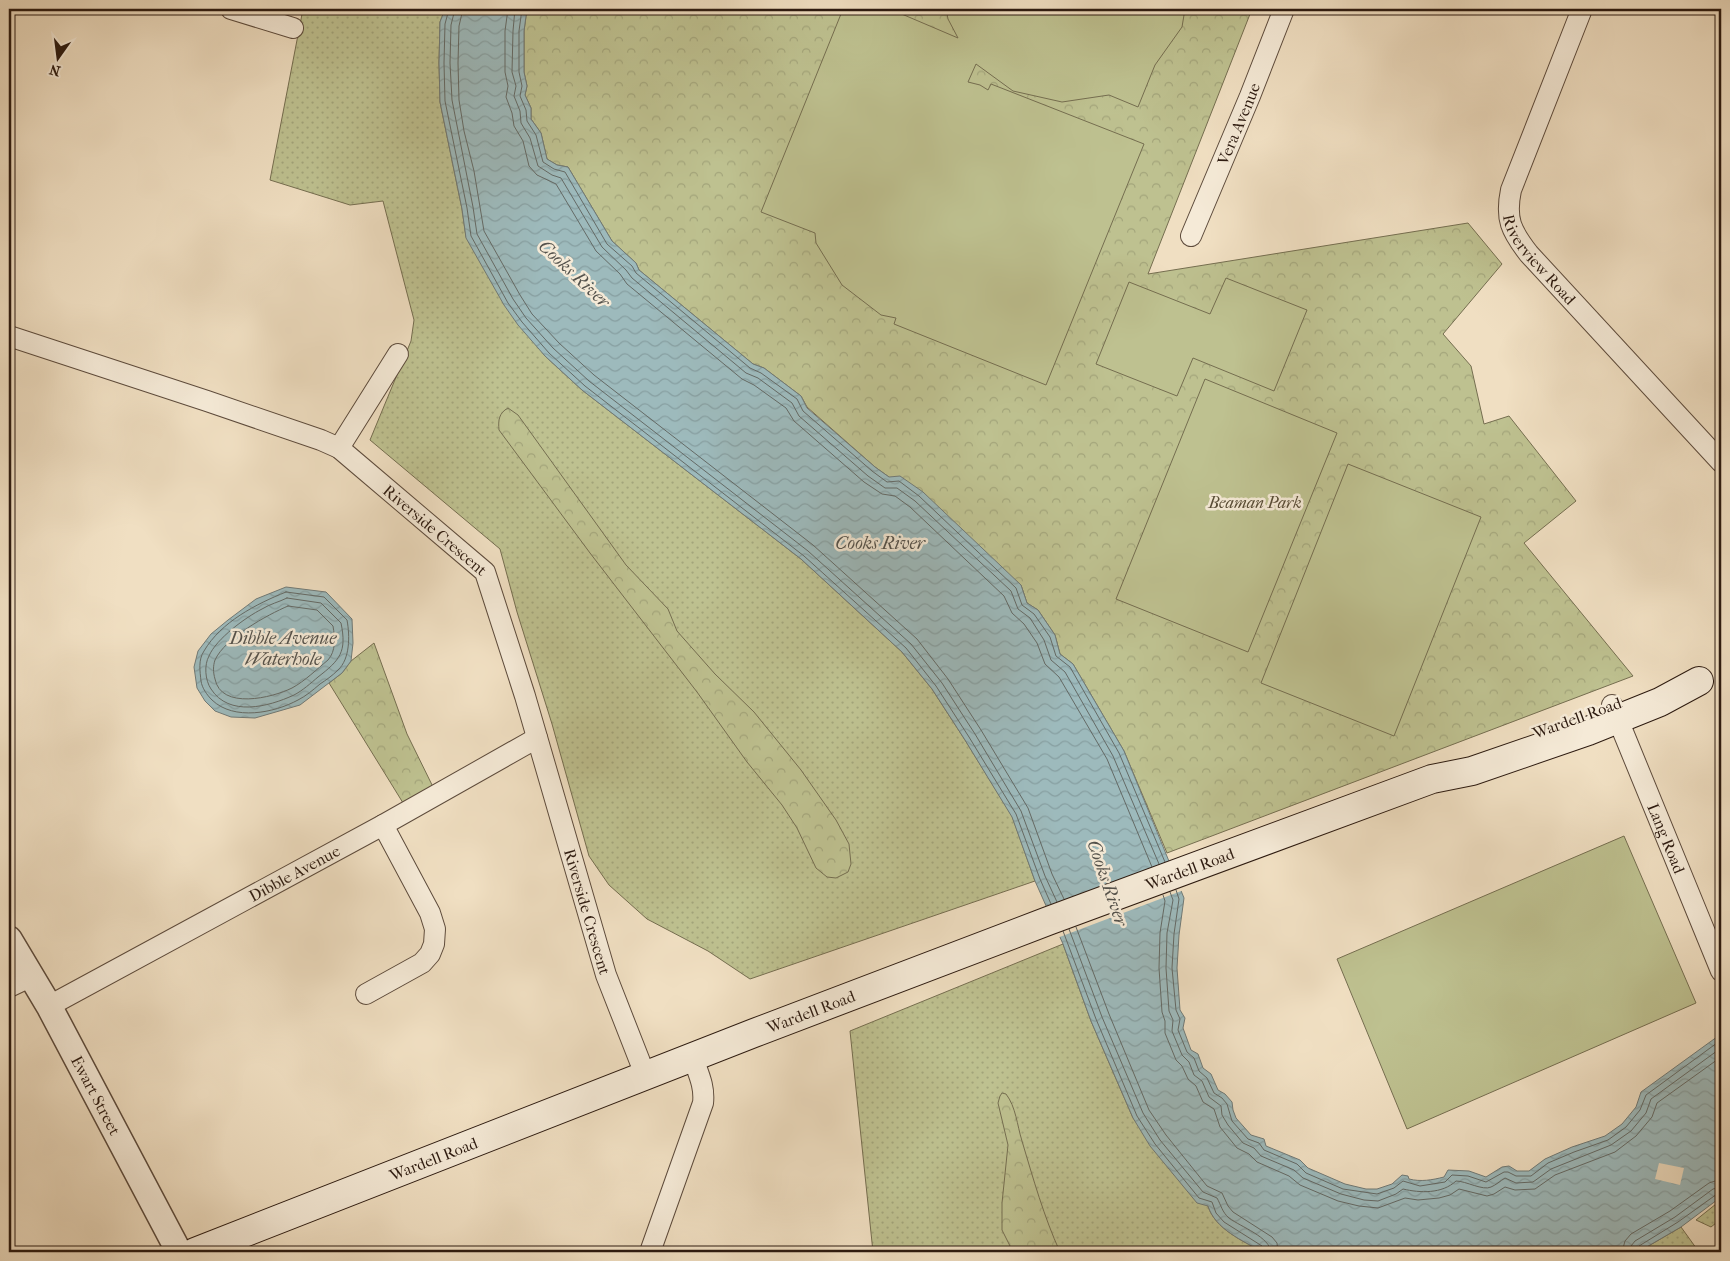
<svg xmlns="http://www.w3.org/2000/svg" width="1730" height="1261" font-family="'IM FELL French Canon',serif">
<defs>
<pattern id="grass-dots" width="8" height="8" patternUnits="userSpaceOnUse" patternTransform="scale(1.25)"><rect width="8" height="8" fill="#bec190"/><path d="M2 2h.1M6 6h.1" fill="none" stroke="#a3a57b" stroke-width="1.8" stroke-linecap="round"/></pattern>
<pattern id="forest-crowns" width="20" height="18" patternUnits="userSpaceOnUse" patternTransform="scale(1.25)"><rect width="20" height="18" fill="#bec190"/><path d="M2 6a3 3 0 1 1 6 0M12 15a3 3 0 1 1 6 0" fill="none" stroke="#a3a57b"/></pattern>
<pattern id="water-waves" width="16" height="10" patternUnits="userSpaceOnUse" patternTransform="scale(1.25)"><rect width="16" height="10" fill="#9dbabc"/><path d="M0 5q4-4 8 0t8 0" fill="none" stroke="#879fa1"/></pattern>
</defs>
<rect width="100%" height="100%" fill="#f0dfc2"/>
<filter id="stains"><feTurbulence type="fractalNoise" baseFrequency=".004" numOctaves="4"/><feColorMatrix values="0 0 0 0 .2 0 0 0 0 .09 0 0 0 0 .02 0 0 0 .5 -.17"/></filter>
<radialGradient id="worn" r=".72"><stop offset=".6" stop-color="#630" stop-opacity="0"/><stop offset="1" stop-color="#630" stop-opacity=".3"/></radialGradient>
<g fill="url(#grass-dots)" stroke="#756e50">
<path d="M303,9H445L440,22L439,63L440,102L462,209L466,237L545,356L582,390L801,559L902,652L932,689L965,740L1012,816L1035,881L750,979L708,951L647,919L609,885L589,856L552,724L517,612L500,549L370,440L411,341L414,320L383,201L350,205L270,180Z"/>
<path d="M1063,944L1091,1021L1133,1118L1208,1206C1215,1229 1243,1241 1263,1252H873L850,1031Z"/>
<path d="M1721,1200V1219L1711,1227L1696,1220Z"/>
<path d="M1681,1227L1699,1252H1638Z"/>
</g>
<g fill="url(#forest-crowns)" stroke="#756e50">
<path d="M527,9H1252L1148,274L1468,223L1502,264L1443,334L1471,366L1484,424L1509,416L1576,501L1524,543L1633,676L1167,853L1124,751L1073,664L1060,654L1055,635L1038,610L1027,603L1021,585L889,477L875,467L807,407L801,396L764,368L753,364L639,270L636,263L612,241L568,167L557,165L547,159L541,133L531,119V108L525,95L527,86L524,72V31Z"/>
<path d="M508,408L518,415L626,565L668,609L677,631L715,674L754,712L801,770L836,820L849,844L851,864L848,872L836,878L827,877L816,868L797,828L782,805L747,762L697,692L590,553L499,430C498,420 499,413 508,408Z"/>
<path d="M374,643L407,734L437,795L408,811L329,683L342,673L351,661Z"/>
<path d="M1002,1093L1006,1094C1016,1107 1017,1125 1022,1141C1033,1178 1044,1217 1060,1252H1013L1002,1230V1203L1008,1145L998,1103L1000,1096Z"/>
</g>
<g fill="#bec190" stroke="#756e50">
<path d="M843,9H890L958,38L948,19L946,9H1185L1182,27L1155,65L1138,107L1109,95L1062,102L1013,91L976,64L968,82L980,85L988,90L991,84L1144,144L1046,385L894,324L896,318L881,315L842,285L816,243L815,233L761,212Z"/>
<path d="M1226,278L1307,310L1274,391L1193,358L1177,396L1096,364L1129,282L1210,314Z"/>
<path d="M1205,379L1337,433L1248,652L1116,599Z"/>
<path d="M1348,464L1481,517L1394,736L1261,683Z"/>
<path d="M1624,836L1696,1003L1407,1129L1337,959Z"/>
</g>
<g fill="url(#water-waves)" stroke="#707a77">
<path d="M445,9H527L524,31V72L527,86L525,95L531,108V119L541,133L547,159L557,165L568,167L612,241L636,263L639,270L753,364L764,368L801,396L807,408L875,467L889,477L900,476L923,492L1021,585L1027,603L1038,610L1055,635L1060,654L1073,664L1124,751L1184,898L1179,935L1177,968L1180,1010L1185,1018L1183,1028L1191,1050L1198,1054L1203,1068L1211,1074L1218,1090L1225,1094L1232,1102L1233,1110L1236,1118L1251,1135L1264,1139L1266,1146L1300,1160L1308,1168L1345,1184L1366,1189H1377L1392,1184L1402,1175L1408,1176L1409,1179C1421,1182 1432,1180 1444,1177L1448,1170L1469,1171L1486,1177L1502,1167L1509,1166L1517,1171H1529L1545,1159L1572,1147L1605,1136L1622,1124L1636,1107L1641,1092L1721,1034V1197L1681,1227L1638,1252H1263C1243,1241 1215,1229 1208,1206L1197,1203L1150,1146L1133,1118L1091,1021L1063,944L1035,881L1012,817L965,740L932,689L902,652L801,559L582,390L545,356L518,325L504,305L466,238L462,209L440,102L439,63L440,22Z"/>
<path d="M286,587L326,592L352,619L353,643L351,661L342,673L300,705L255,718L231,717L215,711L205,701L197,688L194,667L198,651L211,634L228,620L256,599Z"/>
</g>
<g fill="#f0dfc2">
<path d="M1173,862L1184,890L1057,938L1045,911Z"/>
<path d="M1659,1163L1684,1168L1680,1185L1655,1179Z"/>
</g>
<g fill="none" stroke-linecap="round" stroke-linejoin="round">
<g stroke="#646a66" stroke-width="1">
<path d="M449,9L445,24L444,63L445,101L467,208L471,236L508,303L522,322L549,353L585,386L804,556L906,648L936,686L969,737L1016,814L1040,879L1051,904"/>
<path d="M455,9L451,25L450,63L452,100L473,207L477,234L513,299L526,318L553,348L589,381L808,551L911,644L942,683L975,734L1021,811L1045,876L1057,902"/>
<path d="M463,9L459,26L458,63L459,100L464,131L474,171L484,231L520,295L532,314L559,343L594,375L813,545L917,639L948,679L981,730L1028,808L1052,874L1064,899"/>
<path d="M508,9L505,31V72L508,86L506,97L512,113L514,126L523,141L529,166L537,175L556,184L596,251L620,274L627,284L742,379L754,385L786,408L794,421L864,482L882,494L895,496L910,507L1004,596L1012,613L1024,624L1037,643L1045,664L1059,677L1107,759L1152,867"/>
<path d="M515,9L513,31L512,72L516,86L514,96L520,111L521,123L530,138L538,166L552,175L561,178L602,247L626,270L632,278L746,373L758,378L792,403L799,416L868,476L885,488H897L915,501L1011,591L1018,609L1030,618L1044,640L1051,660L1065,672L1113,756L1159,864"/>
<path d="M522,9L519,31V72L522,86L520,96L526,110L527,121L536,135L543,162L554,169L565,172L607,244L632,266L636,273L750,368L761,373L797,399L803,411L872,471L887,482L899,481L919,496L1016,588L1022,605L1034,614L1050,637L1056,656L1070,667L1119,753L1165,862"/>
<path d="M286,592L324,597L347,620C350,636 350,659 338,670C332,676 326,680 320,684C313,690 306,696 298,700C274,713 234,721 212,700C207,695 202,688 201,681C200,671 198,660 204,651C221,622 256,604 286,592Z"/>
<path d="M287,598L321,603L341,623C347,652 340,660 318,677C311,683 302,691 294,695C268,707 229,717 211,689C205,680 204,665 209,656C216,639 246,617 262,609C270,604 279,602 287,598Z"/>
<path d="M288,606L317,610L333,626C335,638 336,651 328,660C317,669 305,681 292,688C272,698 221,710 215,679C213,672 213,666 215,660C225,638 267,615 288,606Z"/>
<path d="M1176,890L1179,899L1174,934L1172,968L1176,1010L1180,1019L1178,1030L1187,1052L1194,1058L1199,1071L1207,1078L1214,1093L1222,1098L1227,1104L1232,1121L1248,1139L1259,1143L1264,1150L1297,1164L1306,1173L1343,1189L1377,1194L1394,1188L1403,1181L1420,1186L1445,1182L1452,1175L1468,1176L1486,1182L1504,1172H1508L1516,1176H1531L1548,1163L1574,1152L1608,1140L1626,1127L1640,1110L1646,1095L1721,1040"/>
<path d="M1170,892L1173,900L1167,933L1166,968L1169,1011L1173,1020L1172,1031L1182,1055L1189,1062L1194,1075L1202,1081L1209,1097L1221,1106L1222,1115L1228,1125L1243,1143L1254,1148L1261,1156L1294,1170L1303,1178L1341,1194L1364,1200L1378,1201L1396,1194L1403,1189C1420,1193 1442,1194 1456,1181C1466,1181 1483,1191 1491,1187C1496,1185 1500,1181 1505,1178L1516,1183L1533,1182L1551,1169L1611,1145L1631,1131L1646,1113L1651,1099L1721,1048"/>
<path d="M1163,895L1165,901L1160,933L1159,968L1162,1012L1165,1021V1033L1176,1060L1182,1066L1188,1079L1196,1086L1203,1102L1214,1109L1220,1127L1237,1148L1249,1154L1257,1162L1289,1176L1300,1185L1338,1201L1359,1206L1378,1208L1405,1198L1418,1200L1439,1198L1450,1195L1459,1189L1487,1196L1494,1194L1505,1187L1515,1190L1535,1189L1555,1175L1615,1152L1636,1136L1652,1117L1657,1103L1721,1057"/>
<path d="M1076,927L1109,1014L1149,1110L1166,1135L1207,1186L1222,1193L1228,1206L1233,1212L1272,1237L1277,1243L1278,1252"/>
<path d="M1069,929L1102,1017L1143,1113L1160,1140L1203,1192L1217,1198C1221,1205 1222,1212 1229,1218C1241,1227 1270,1237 1271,1252"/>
<path d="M1063,931L1096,1019L1137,1116L1155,1144L1199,1198L1212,1202L1216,1213L1224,1222L1262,1246L1265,1252"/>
<path d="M1622,1252L1625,1241L1631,1234L1670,1211L1709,1183L1721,1179"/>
<path d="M1630,1252L1631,1246L1635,1241L1675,1217L1713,1189L1721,1187"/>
<path d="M1636,1252L1639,1246L1678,1222L1717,1194L1721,1193"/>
</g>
<g stroke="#5d4b3c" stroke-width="22">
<g id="minor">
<path d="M231,9L293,28"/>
<path id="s1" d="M1582,9L1511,190C1505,219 1511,231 1529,254L1721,462"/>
<path id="s2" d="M1191,236L1250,96L1284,9"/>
<path id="s3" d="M9,336L207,401L321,440L339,448L485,572L525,696L606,975L646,1077"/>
<path d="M339,448L398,354"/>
<path id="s4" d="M1612,705L1721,971"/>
<path d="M9,987L30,977"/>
<path d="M366,994L422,963L430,954L434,944L435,929L430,913L383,825"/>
<path id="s5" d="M49,1006L383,825L537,738"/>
<path d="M650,1252L703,1103C705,1086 698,1073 693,1058"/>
</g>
</g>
<g stroke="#5d4b3c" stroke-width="28">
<g id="tertiary">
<path id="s6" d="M9,939L49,1006L179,1252"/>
</g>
</g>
<g stroke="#2c1a10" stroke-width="30">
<g id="secondary">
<path id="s7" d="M195,1252L754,1033L1048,921L1432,779L1472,771L1588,731L1660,702L1699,681"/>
</g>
</g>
<use href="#minor" stroke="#f5ead7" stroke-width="20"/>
<use href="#tertiary" stroke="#f5ead7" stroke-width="25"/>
<use href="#secondary" stroke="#f5ead7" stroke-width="28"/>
</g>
<g text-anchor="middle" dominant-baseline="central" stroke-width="5" stroke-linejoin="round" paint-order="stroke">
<g font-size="16" fill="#2c1a10" stroke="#f5ead7">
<text stroke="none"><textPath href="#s2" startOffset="122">Vera Avenue</textPath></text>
<text stroke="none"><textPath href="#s1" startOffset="274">Riverview Road</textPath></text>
<text stroke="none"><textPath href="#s3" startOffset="475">Riverside Crescent</textPath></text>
<text transform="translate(1577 718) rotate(-20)">Wardell Road</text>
<text stroke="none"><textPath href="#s4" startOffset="144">Lang Road</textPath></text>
<text stroke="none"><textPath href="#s7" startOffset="1066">Wardell Road</textPath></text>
<text stroke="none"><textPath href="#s5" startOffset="279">Dibble Avenue</textPath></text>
<text stroke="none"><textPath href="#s3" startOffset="895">Riverside Crescent</textPath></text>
<text stroke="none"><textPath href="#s7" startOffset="661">Wardell Road</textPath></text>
<text stroke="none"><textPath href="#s6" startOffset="179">Ewart Street</textPath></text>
<text stroke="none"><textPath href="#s7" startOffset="256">Wardell Road</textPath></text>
</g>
<g font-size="16" font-style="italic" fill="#584c36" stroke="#f5ead7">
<text x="1255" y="502">Beaman Park</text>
</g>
<g font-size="18" font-style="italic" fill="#54524c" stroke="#f5ead7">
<text transform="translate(574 274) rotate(43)">Cooks River</text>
<text x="880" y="543">Cooks River</text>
<text x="283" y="638">Dibble Avenue<tspan x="283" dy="21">Waterhole</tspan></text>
<text transform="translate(1107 883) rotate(71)">Cooks River</text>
</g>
</g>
<rect width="1730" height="1261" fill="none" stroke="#f0dfc2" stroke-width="30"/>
<rect x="10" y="10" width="1710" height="1241" fill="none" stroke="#2c1a10" stroke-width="2.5"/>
<rect x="15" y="15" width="1700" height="1231" fill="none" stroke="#2c1a10"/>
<g transform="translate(58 58) rotate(194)" stroke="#f5ead7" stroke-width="4" paint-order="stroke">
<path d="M0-4L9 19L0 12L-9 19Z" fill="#2c1a10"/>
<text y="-8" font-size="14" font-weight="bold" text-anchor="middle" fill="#2c1a10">N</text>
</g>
<rect width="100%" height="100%" filter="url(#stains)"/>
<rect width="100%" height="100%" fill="url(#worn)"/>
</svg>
